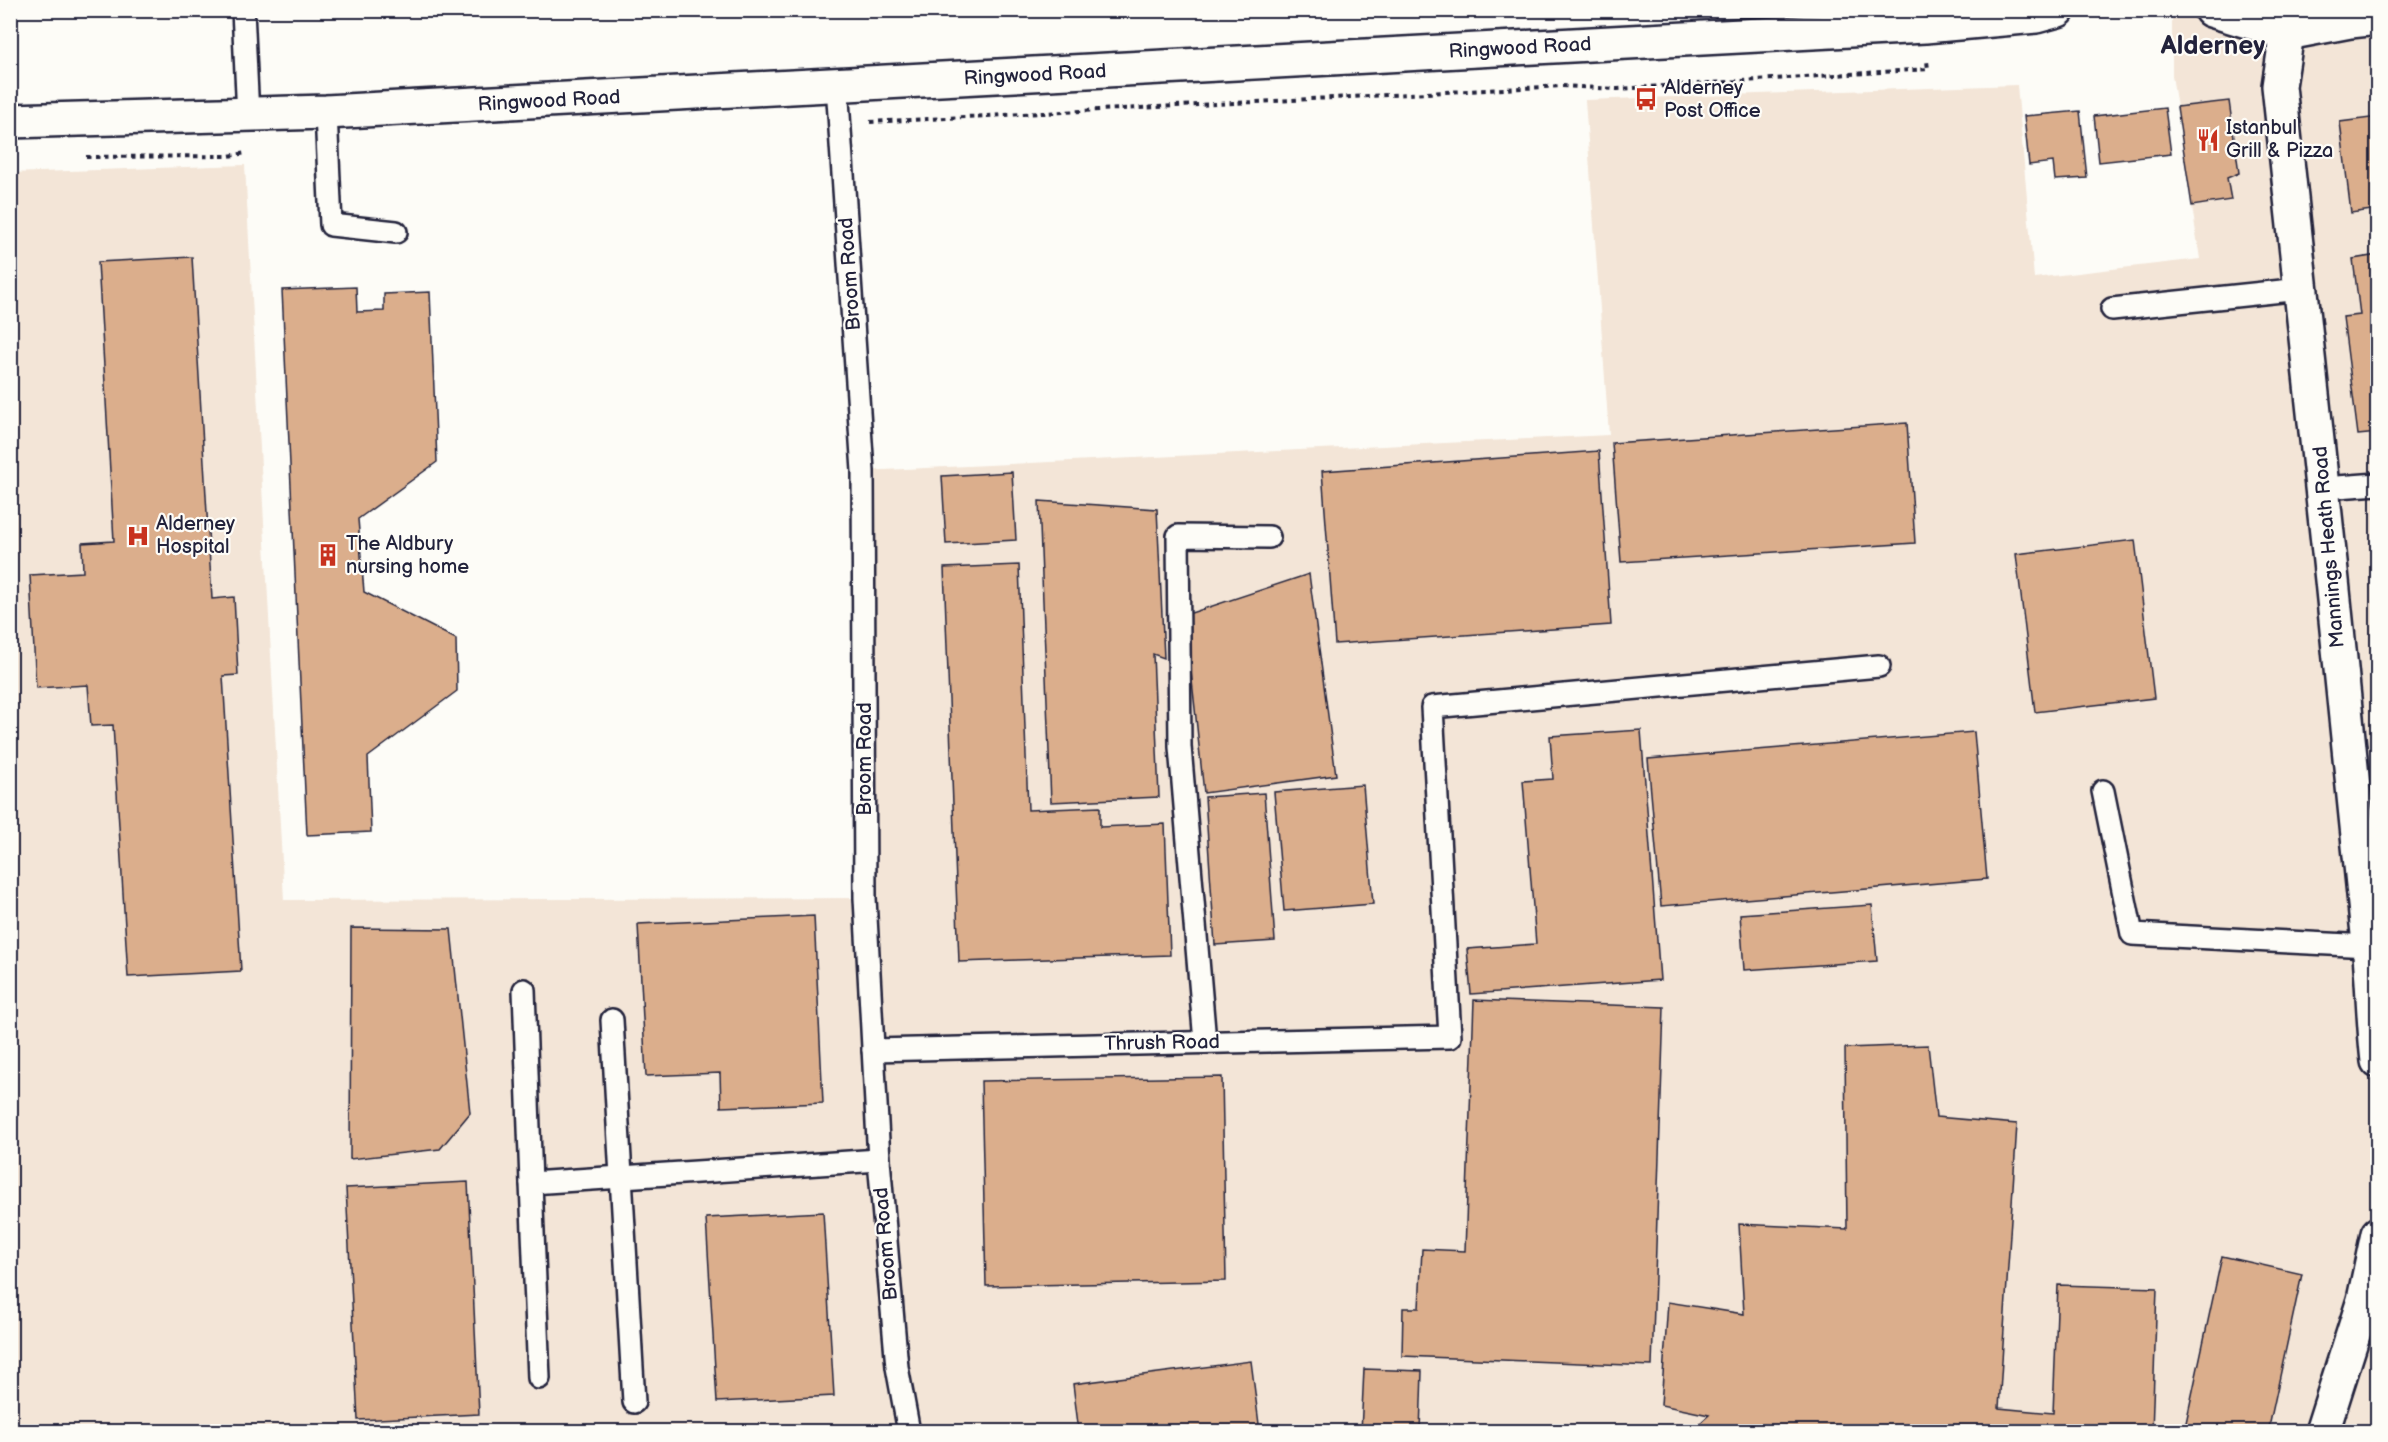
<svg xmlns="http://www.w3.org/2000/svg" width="2388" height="1442" font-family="'Balsamiq Sans',sans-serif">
<rect width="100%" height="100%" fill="#fdfcf7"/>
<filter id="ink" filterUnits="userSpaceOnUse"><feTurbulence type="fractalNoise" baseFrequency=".0167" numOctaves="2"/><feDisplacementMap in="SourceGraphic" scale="12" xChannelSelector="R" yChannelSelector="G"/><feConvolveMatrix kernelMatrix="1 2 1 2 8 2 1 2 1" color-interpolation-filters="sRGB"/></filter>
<g filter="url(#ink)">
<path fill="#f3e5d7" d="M2172,11H2377V1431H11L10,173L245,165L284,900L865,898L863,471L1609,435L1585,100L2017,85L2034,278L2200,259L2172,75Z"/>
<g fill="#dbae8c" stroke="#22223b" stroke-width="1.5">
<path d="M2229,101L2239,173L2227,178L2231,200L2192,206L2177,107Z"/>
<path d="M2165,108L2171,154L2099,162L2094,116Z"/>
<path d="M2080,111L2087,178L2055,180L2053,162L2029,165L2024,116Z"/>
<path d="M2378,117V209L2351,213L2340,122Z"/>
<path d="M2378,255V433L2358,435L2343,317L2360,315L2353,259Z"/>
<path d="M192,257L212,599L234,597L238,675L223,676L241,971L128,977L113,725L91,726L88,685L36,688L30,575L83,572L82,543L114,541L98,262Z"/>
<path d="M356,287L357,312L384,311V294L430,292L437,462L358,519L364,592L456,639L457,691L368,757L371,832L307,835L282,290Z"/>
<path d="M1907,423L1915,543L1621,562L1612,443Z"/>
<path d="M1599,451L1611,625L1335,644L1322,471Z"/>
<path d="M1012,472L1016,540L946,544L942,476Z"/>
<path d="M1039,501L1157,509L1164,658L1153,654L1159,797L1051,802Z"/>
<path d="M2135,540L2154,698L2035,712L2016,554Z"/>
<path d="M1019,565L1028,810L1100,807V827L1165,824L1170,955L959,962L944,568Z"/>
<path d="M1309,574L1336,775L1204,793L1185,615Z"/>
<path d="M1641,730L1660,980L1471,994L1467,949L1536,944L1523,781L1553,779L1550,736Z"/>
<path d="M1974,732L1987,879L1661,906L1648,759Z"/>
<path d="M1363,785L1373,904L1284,911L1274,792Z"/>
<path d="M1264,793L1275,941L1215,945L1205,797Z"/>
<path d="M1872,905L1877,961L1744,970L1740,914Z"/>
<path d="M814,916L823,1103L721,1107L720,1073L646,1076L638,924Z"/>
<path d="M351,928L451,929L470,1113L440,1149L350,1159Z"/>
<path d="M1474,1000L1664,1007L1652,1366L1402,1356L1403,1308H1419L1422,1249L1465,1251Z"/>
<path d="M1928,1045L1936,1117L2017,1124L1999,1408L2053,1413L2058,1285L2157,1288L2152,1432H1690L1709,1415L1661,1405L1668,1302L1744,1314L1739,1224L1847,1229L1845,1048Z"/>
<path d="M1222,1077L1226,1281L986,1286L981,1081Z"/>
<path d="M468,1182L479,1414L358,1420L346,1188Z"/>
<path d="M823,1212L834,1396L717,1402L706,1218Z"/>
<path d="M2222,1256L2302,1274L2268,1432H2184Z"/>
<path d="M1251,1361L1260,1432H1079L1073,1384Z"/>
<path d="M1364,1369L1422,1371L1420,1432H1361Z"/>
</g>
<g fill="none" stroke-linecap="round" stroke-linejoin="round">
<g stroke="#22223b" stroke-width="26">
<g id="lane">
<path d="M243,10L248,116"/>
<path d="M837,85L863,471L865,898L879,1160L897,1367L909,1432"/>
<path d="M326,112L331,225L396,232"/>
<path d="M2112,309L2301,289"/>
<path d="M2324,488L2378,484"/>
<path d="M2103,791L2132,934L2369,946"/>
<path d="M524,990L531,1183"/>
<path d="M612,1020L634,1402"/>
<path d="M1205,1042L1180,747L1178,536L1269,537"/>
<path d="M873,1050L1450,1037L1432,707L1879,666"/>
<path d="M539,1378L531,1183L879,1160"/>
</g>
</g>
<g stroke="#22223b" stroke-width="38">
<g id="secondary">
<path d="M2211,10L2287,33L2350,21L2378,18"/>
<path d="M2287,33L2279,86C2310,369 2340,651 2368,934C2373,976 2373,1019 2378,1061"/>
<path d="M10,121L326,112L1925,26L2036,16L2058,10"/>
<path d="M2322,1432L2364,1300L2378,1234"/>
</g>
</g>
<g stroke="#22223b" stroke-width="4" stroke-dasharray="4.5 4.5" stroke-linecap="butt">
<path d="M870,122L1562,86L1618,89L1928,69L1927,61"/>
<path d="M86,157L228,156L246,153"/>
</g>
<use href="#lane" stroke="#fdfcf7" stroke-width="21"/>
<use href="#secondary" stroke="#fdfcf7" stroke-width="33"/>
</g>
</g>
<defs>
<g id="bus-bare" transform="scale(1.8)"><path d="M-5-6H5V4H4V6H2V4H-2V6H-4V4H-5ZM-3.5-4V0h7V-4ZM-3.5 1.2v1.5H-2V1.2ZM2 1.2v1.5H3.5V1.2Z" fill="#c8321e" stroke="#fdfcf7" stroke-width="2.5" paint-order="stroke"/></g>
<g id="restaurant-bare" transform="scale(1.8)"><path d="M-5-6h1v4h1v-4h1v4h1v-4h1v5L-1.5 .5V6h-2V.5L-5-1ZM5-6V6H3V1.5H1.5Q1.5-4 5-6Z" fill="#c8321e" stroke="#fdfcf7" stroke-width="2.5" paint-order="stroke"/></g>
<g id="hospital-bare" transform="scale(1.8)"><path d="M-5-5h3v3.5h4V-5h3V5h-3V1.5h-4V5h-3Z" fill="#c8321e" stroke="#fdfcf7" stroke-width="2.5" paint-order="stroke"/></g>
<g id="building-bare" transform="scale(1.8)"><path d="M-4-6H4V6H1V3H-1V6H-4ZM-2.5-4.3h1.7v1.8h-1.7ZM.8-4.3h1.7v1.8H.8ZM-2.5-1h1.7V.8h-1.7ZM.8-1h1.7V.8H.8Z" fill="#c8321e" stroke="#fdfcf7" stroke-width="2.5" paint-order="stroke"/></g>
</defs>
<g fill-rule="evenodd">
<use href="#bus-bare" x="1646" y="99"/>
<use href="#restaurant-bare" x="2208" y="140"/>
<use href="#hospital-bare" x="138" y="536"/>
<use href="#building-bare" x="328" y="555"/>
</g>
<g text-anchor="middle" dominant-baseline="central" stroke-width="4.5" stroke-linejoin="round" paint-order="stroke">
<g font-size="20" fill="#22223b" stroke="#fdfcf7">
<text transform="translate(1520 48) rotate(-3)">Ringwood Road</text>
<text transform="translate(1035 75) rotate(-3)">Ringwood Road</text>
<text transform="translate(549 101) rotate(-3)">Ringwood Road</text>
<text transform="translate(850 274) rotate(-94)">Broom Road</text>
<text transform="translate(2329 547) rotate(-95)">Mannings Heath Road</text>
<text transform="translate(865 759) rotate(-90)">Broom Road</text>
<text transform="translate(1162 1043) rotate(-1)">Thrush Road</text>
<text transform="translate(886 1244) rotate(-95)">Broom Road</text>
</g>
<g font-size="20" fill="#22223b" stroke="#fdfcf7" text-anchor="start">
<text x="1664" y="88">Alderney<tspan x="1664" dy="23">Post Office</tspan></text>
<text x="2226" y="128">Istanbul<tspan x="2226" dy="23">Grill &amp; Pizza</tspan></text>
<text x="156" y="524">Alderney<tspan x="156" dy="23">Hospital</tspan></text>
<text x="346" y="544">The Aldbury<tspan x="346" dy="23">nursing home</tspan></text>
</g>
<g font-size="26" font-weight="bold" fill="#22223b" stroke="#fdfcf7">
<text x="2213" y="46">Alderney</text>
</g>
</g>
<rect width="2388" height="1442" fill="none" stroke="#fdfcf7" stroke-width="36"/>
<rect x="18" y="18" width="2352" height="1406" fill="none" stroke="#22223b" stroke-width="2" filter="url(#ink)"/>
</svg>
